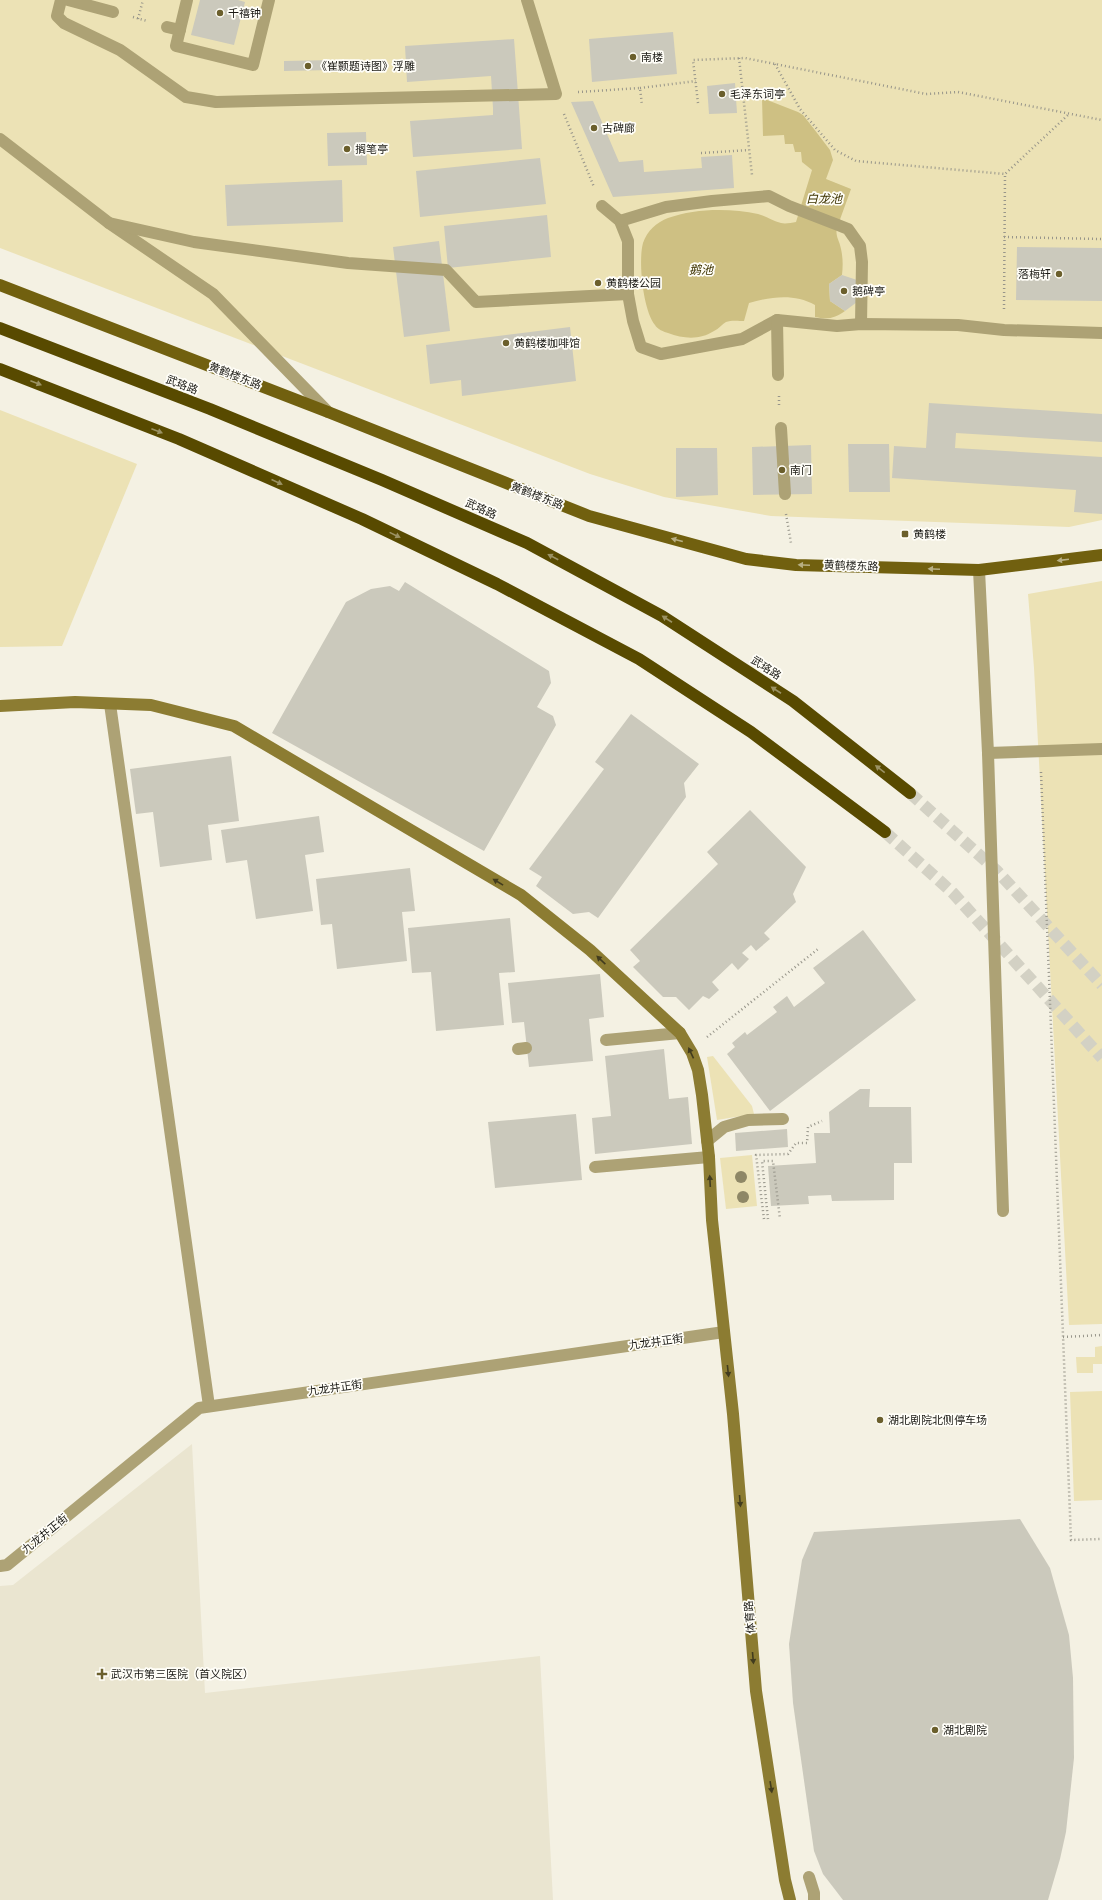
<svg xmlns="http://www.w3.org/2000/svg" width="1102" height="1900" font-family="'Alegreya Sans','Noto Sans SC',sans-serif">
<rect width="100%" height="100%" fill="#f4f1e3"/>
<path fill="#eae5d0" d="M192,1444L205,1693L540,1656L553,1900H0V1586L13,1585Z"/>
<g fill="#ece2b5">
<path d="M0,0H1102V520L1069,527L771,516L664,497L590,474L0,248Z"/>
<path d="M0,410L137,464L62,646L0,647Z"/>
<path d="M1102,581V1324L1069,1325L1034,668L1028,594Z"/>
<path d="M713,1056L752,1106L754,1114L717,1120L707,1057Z"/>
<path d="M752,1155L757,1206L726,1209L720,1158Z"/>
<path d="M1102,1346V1364H1093V1373H1077L1076,1357H1095V1347Z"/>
<path d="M1102,1391V1500L1074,1501L1070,1392Z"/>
</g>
<path fill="#cec083" d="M762,98L798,112L803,115L814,129L830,150L833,160L826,179L851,189L838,225H837C835,238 839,238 841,249C843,258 843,266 842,275L829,284L830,301L845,311C835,318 828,320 815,317V305C794,293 770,297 749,303L744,321C739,321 731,320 726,322C722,324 719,329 714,331C700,340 684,339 668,333C664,332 657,329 655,325C643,310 638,261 643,243C647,231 657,222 668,218C695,208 731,208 758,214C766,216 773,221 781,223C785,224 791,223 796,222L812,170L802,162L801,152H795L793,144H785L784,135L763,136Z"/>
<g fill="#cbc9bc">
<path d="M200,0H238L245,2L234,45L191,35Z"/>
<path d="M673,32L677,74L592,82L589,39Z"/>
<path d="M514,39L522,149L413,157L410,121L493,115V108L491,76L407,82L405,46Z"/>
<path d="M332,60V70L284,71V61Z"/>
<path d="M735,83L737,113L709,114L707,86Z"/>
<path d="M593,101L619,162L643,160L644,172L702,168L701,157L732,155L734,188L613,197L571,102Z"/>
<path d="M366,132L367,165L328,166L327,133Z"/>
<path d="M540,158L546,204L420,217L416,171Z"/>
<path d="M342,180L343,222L227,226L225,185Z"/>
<path d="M547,215L551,257L448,268L444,226Z"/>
<path d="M439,241L450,331L404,337L393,247Z"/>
<path d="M1017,247L1102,248V301L1016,300Z"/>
<path d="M842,275L857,280L861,299L845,311L830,301L829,284Z"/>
<path d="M570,327L576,381L462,396L461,380L430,384L426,345Z"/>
<path d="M929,403L1102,414V442L956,433L955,448L1102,457V514L1074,512L1076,490L892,478L894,446L926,448Z"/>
<path d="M848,444H889L890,492H849Z"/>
<path d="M811,445L812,494L753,495L752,447Z"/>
<path d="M676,448H717L718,495L676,497Z"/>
<path d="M405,582L549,671L551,683L537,707L553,716L556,725L484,851L272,733L346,602L371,589L390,586L399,591Z"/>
<path d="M631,714L699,764L684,783L686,797L598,918L589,912L573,914L536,886L542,877L529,869L604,769L595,762Z"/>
<path d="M231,756L239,821L208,825L212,860L160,867L153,812L136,814L130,769Z"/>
<path d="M750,810L806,867L793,894L796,902L764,933L770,939L756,951L751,945L742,953L749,959L738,970L732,963L712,982L719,990L709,999L703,996L689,1010L676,997H663L633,967L640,961L630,950L718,864L707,852Z"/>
<path d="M319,816L324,852L305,855L313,911L256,919L247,860L226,863L221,830Z"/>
<path d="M410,868L415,911L402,912L407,961L337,969L332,924L321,925L316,879Z"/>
<path d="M510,918L515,972L499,973L504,1025L436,1031L431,972L412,973L408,928Z"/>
<path d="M863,930L916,1000L770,1111L727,1054L735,1047L732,1043L745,1032L747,1035L777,1012L773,1007L787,996L794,1007L825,983L813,968Z"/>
<path d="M600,974L604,1017L589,1019L593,1061L529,1067L524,1022L512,1023L508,983Z"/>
<path d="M664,1049L669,1099L688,1097L692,1144L595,1154L592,1118L611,1116L605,1056Z"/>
<path d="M860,1089H870L869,1107H911L912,1163H894V1200L832,1201L831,1195L808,1196L809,1204L771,1206L768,1166L816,1163L814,1133H830L829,1112Z"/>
<path d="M576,1114L582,1180L495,1188L488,1122Z"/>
<path d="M787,1129L788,1147L736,1151L735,1133Z"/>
<path d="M1020,1519L1050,1568L1069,1635L1073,1678L1074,1758L1066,1832L1060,1859L1048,1900H843L823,1874L814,1851L793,1703L789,1644L802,1560L814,1532Z"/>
</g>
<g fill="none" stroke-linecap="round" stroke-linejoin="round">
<g stroke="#d3d1c4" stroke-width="12" stroke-dasharray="12 6" stroke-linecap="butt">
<path d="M910,793L997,871L1102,985"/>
<path d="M885,832L953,893L1102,1058"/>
</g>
<g stroke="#97958a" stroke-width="2.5" stroke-dasharray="1 3" stroke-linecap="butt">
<path d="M133,17L147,21"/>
<path d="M138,19L143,0"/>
<path d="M739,58L752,175"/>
<path d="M775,64L800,109L835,150L856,161L1005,174"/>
<path d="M640,88L696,81"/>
<path d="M578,92L640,88L642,105"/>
<path d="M698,103L693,60L745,58L926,94L958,92L1102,120"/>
<path d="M564,114L594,187"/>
<path d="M701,153L749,150"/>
<path d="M1004,237L1102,239"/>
<path d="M1004,309L1005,174L1069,114"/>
<path d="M779,396V407"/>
<path d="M786,514L791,543"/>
<path d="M1041,772L1071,1540L1102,1539"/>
<path d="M707,1037L818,949"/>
<path d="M764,1219L756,1155L788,1154L796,1143H807L808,1127L822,1121"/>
<path d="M768,1219L762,1161H773L780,1219"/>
<path d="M1063,1337L1102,1335"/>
</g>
<g stroke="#ada275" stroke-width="12">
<path d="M110,704L209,1406"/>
<path d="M988,753L1102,749"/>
<path d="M606,1040L680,1033"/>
<path d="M518,1049L526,1048"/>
<path d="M707,1141L724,1127L748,1120L783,1119"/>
<path d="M595,1167L709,1157"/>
<path d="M809,1877L814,1893V1900"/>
</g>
<g stroke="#ada275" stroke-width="12">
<path d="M61,0L57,16L64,23L120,50L186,97L216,102L556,94L527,0"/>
<path d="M68,0L113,12"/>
<path d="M187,0L176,46L253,65L269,0"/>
<path d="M167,27L180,30"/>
<path d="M0,139L109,223L213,294L328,412"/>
<path d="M602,206L620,221L628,241V294L633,321L641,347L661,354L742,339L777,320"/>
<path d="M620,221L666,207L712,201L769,196L789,206L838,225L848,229L860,246L862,262L861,324"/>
<path d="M109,223L194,242L348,263L446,270L476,302L628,294"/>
<path d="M778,375L777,320L837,326L861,324L958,325L1004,330L1102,333"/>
<path d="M781,428L785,494"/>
<path d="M979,570L988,753L1003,1211"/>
<path d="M0,1566L7,1565L199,1408L724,1332"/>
</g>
<path stroke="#8c7c32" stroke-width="12" d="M0,706L75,702L151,705L234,726L521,895L590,950L680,1033L692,1053L698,1070L702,1095L709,1157L712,1220L733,1414L756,1691L785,1880L790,1900"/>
<path stroke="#71600f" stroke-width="12" d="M0,285L328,412L589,516L746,559L796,565L979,570L1102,555"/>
<g stroke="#584a00" stroke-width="12">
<path d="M0,328L210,409L382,480L527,543L662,616L793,701L910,793"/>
<path d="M0,369L179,439L362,519L497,584L639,659L751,732L885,832"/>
</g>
</g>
<g fill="#8e8766">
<circle cx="741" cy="1177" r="6"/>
<circle cx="743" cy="1197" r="6"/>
</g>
<defs><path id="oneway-solid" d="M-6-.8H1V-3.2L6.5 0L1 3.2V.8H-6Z"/></defs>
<g fill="#9b9263">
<use href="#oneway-solid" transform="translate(36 383) rotate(21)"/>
<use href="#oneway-solid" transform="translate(157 431) rotate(21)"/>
<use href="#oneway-solid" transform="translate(277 482) rotate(24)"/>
<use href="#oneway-solid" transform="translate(395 535) rotate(26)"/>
<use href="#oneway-solid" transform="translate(553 557) rotate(-152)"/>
<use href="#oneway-solid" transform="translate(667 619) rotate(-147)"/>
<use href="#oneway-solid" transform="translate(776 690) rotate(-147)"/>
<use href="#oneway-solid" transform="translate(880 769) rotate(-142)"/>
</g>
<g fill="#b8af84">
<use href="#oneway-solid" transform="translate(677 540) rotate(-165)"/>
<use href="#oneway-solid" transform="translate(1063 560) rotate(173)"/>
<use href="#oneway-solid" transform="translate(804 565) rotate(-178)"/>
<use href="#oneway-solid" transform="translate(934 569) rotate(-178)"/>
</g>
<g fill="#423c1e">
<use href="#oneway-solid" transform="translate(498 882) rotate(-149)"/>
<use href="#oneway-solid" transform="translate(601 960) rotate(-137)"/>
<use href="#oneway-solid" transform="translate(691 1053) rotate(-115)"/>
<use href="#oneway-solid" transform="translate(710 1181) rotate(-93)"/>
<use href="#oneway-solid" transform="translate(728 1371) rotate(84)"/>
<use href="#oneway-solid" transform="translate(740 1501) rotate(85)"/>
<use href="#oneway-solid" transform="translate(753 1658) rotate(85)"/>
<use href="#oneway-solid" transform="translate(771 1787) rotate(81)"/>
</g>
<g fill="#6b5f2c" stroke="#fffef8" stroke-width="1.5">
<circle cx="220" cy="13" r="4"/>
<circle cx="633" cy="57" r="4"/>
<circle cx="308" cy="66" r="4"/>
<circle cx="722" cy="94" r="4"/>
<circle cx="594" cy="128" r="4"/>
<circle cx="347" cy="149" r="4"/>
<circle cx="1059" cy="274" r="4"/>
<circle cx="598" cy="283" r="4"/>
<circle cx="844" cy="291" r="4"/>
<circle cx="506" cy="343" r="4"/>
<circle cx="782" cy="470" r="4"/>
<rect x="901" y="530" width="8" height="8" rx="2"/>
<circle cx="880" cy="1420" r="4"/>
<path d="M100 1668h4v4h4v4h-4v4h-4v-4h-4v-4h4z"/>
<circle cx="935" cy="1730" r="4"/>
</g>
<g text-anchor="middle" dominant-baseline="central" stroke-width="3.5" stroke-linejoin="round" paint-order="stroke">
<g font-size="11" fill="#1a1914" stroke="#fffef8" text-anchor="start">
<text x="228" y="13">千禧钟</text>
<text x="641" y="57">南楼</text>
<text x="316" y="66">《崔颢题诗图》浮雕</text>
<text x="730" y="94">毛泽东词亭</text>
<text x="602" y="128">古碑廊</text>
<text x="355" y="149">搁笔亭</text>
<text x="1051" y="274" text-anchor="end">落梅轩</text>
<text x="606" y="283">黄鹤楼公园</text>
<text x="852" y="291">鹅碑亭</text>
<text x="514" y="343">黄鹤楼咖啡馆</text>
<text x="790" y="470">南门</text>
<text x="913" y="534">黄鹤楼</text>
<text x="888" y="1420">湖北剧院北侧停车场</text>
<text x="111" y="1674">武汉市第三医院（首义院区）</text>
<text x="943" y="1730">湖北剧院</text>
</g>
<g font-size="11" fill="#1a1914" stroke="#fffef8">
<text transform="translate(235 376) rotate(21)">黄鹤楼东路</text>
<text transform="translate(182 385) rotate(21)">武珞路</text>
<text transform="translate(537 496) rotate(21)">黄鹤楼东路</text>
<text transform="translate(481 509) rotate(24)">武珞路</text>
<text transform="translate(851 566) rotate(2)">黄鹤楼东路</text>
<text transform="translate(766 668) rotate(33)">武珞路</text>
<text transform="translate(656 1342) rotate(-8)">九龙井正街</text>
<text transform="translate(335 1388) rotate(-8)">九龙井正街</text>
<text transform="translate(45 1534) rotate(-39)">九龙井正街</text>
<text transform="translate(750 1617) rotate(-95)">体育路</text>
</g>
<g font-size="12" font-style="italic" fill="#3e3300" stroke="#fffef8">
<text x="824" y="199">白龙池</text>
<text x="701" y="270">鹅池</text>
</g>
</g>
</svg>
